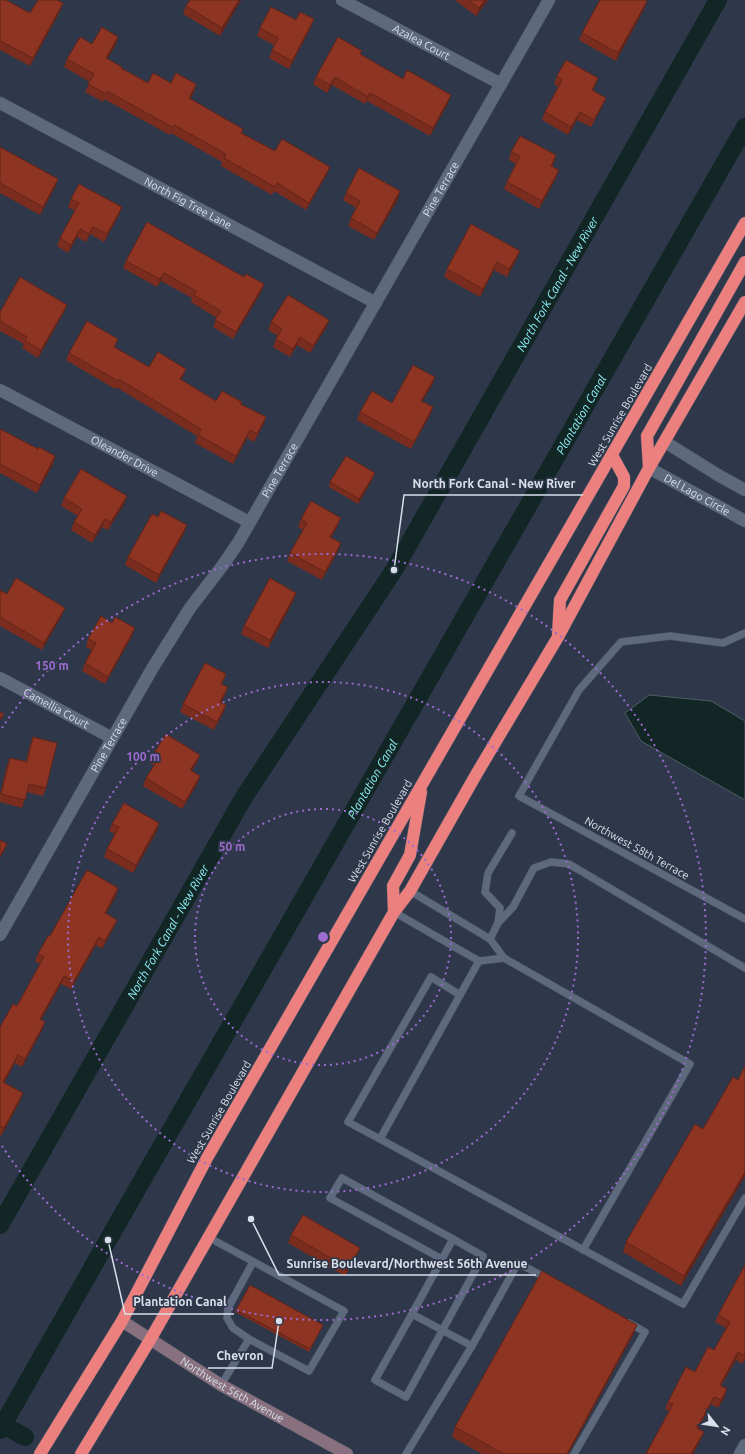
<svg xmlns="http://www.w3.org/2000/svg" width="745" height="1454" font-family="Ubuntu,sans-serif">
<rect width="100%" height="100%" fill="#2e384a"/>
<path fill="#122626" stroke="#4e5e61" d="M649,695L711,701L745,721V800L641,741L625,713Z"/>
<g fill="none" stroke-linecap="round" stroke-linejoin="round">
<g stroke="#122626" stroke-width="18">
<path id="s1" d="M0,1225L244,797L394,570L718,0"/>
<path d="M3,1425L25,1437"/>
<path id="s2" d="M0,1430L108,1240L745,127"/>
</g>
<g stroke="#4d5564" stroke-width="8">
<g id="lane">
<path d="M745,633L723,643L670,636L621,642L579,690L519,796L745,919"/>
<path d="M410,891L490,939L504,958"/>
<path d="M394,912L479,961L504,958L690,1064L583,1250"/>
<path d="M498,923L513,907L534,868L551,862L569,864L745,968"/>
<path d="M490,939L498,923L500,908L485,892L488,873L512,833"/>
<path d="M479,961L380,1139L683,1304L745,1198"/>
<path d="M380,1139L348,1122L431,977L460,995"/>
<path d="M208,1237L344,1311L309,1371L249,1339L233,1328L227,1318L228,1308L253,1262"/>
<path d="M442,1259L330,1198L342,1178L453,1239L412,1314L472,1346"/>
<path d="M412,1314L375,1380L406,1397L483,1256L453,1239"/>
<path d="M221,1385L249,1339"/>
<path d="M406,1454L472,1346L518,1263L548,1279"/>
<path d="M574,1454L645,1332L629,1323"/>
</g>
</g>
<g stroke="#4d5564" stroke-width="13">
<g id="street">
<path id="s3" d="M342,0L501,84"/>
<path id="s4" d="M0,103L376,303"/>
<path id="s5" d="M0,390L249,522"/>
<path d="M665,442L718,475L745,490"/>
<path id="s6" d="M649,468L745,521"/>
<path id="s7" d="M0,678L112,738"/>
<path id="s8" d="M0,935L152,669L190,608L223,565L238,543L549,0"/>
<path d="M740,1454L745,1445"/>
</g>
</g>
<g stroke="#4d5564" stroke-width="13">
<g id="secondary">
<path id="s9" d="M122,1321L221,1385L347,1454"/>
</g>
</g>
<g stroke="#4d5564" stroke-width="13">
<g id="highway">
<path d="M649,468L647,436L745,262"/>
<path d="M558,634L560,600L624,486V477L612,455"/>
<path d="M394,912L393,886L410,855L421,792"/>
<path d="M40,1454L122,1321L207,1158L745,223"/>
<path d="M81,1454L150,1340L394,912L410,891L477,773L558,637L649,468L745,302"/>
</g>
</g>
<use href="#lane" stroke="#5d697d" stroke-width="7"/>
<use href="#street" stroke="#5d697d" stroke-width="12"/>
<use href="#secondary" stroke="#88707e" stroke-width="12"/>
<use href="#highway" stroke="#eb807f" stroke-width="12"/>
</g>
<g fill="#7a2d1e">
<path d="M0,0L30,13L63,3L60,11L30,66L0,50Z"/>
<path d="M190,0H241L220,36L183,14L186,6Z"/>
<path d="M455,0H488L476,16Z"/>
<path d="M647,1L644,9L616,61L579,40L582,33Z"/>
<path d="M296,20L311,27L289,69L269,58L274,45L257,36L260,28Z"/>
<path d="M118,37L116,44L107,59L121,68L148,83H171L196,84L194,92L190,99L242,133L275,151L327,174L306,210L274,191L272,195L221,166L222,162L171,133L170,135L104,99L103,102L85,92L90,82L64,67L67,59L92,44Z"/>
<path d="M362,51L360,54L403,79L448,103L430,136L367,101L365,104L332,85L327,93L313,84L316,77Z"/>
<path d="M557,76L598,78L593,90L603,105L591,127L577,120L568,135L542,120L545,112L558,87L554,84Z"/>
<path d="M0,147L58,179L55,187L40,215L0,193Z"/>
<path d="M511,152L554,163L552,166L556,178L539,209L504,189L507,182L516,164L509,160Z"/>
<path d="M346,193L398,199L374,240L348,226L351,218L356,208L343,200Z"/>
<path d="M71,199L122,207L119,215L104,242L90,234L86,242L77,237L68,253L57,246L60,238L75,211L68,207Z"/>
<path d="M517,258L507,277L494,270L480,297L444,277L447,269Z"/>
<path d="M126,261L244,277L264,284L261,292L233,339L213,327L217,318L191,302L192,298L161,281L157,287L123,268Z"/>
<path d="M67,305L64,312L38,358L22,348L24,344L0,331V312Z"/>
<path d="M329,320L326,328L310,353L297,345L290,357L273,347L276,339L278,336L268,330L271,322Z"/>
<path d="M115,347L149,367L186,369L181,380L216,401L241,404L266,417L263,425L254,442L247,438L233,464L195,443L197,436L116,387L115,389L66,360L69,353Z"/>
<path d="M435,377L432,385L422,401L433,407L430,415L411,449L357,420L360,412L392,403Z"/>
<path d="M0,429L38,449L55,456L53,464L37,493L0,473Z"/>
<path d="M373,478L358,504L329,487L330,482Z"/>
<path d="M127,496L124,504L108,530L102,527L92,543L71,530L74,522L78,516L61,506L64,498Z"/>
<path d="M158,517L187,525L184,533L156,583L125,565L128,557Z"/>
<path d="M301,519L338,525L331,537L338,551L322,580L287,561L290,553L303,530L298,527Z"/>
<path d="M0,590L7,594L65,608L62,615L42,650L0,626Z"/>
<path d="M296,593L293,601L268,648L241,634L244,626Z"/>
<path d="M132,636L105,684L82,671L85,663L92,650L86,647L88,639Z"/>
<path d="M226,674L222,684L225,695L221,703L226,705L223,713L214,730L180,712L183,704Z"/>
<path d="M33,737L46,788L43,796L27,792L22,808L0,802V794L7,765L10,758L26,761L30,745Z"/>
<path d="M153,755H200L197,762L192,771L200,776L197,784L182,809L143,786L146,778L154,765L150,763Z"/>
<path d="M159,823L157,831L133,873L104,857L107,849L115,834L109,831L112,824Z"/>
<path d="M118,888L116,896L106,913L117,920L114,927L102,949L96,945L71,989L61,984L41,1020L45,1022L42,1030L22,1067L15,1063L4,1083L20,1101L1,1136L0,1135V1027L17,1006L40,964L35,961L38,954L50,936Z"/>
<path d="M745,1066V1176L681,1286L623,1252L626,1242L738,1080Z"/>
<path d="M291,1235L360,1248L357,1255L345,1276L288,1243Z"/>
<path d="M745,1265V1359L742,1364L736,1360L721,1386L725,1396L718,1408L711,1404L698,1429L701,1439L693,1454H646L669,1411L665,1409L668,1402L714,1350L726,1328L715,1322L718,1315Z"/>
<path d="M236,1310L322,1328L309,1352L235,1312Z"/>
<path d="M637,1325L633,1335L568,1454H482L452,1437L455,1427Z"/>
</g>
<g fill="#632418">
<path d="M239,0H241L220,36L222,28Z"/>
<path d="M485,0H488L476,16L479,8Z"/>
<path d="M647,1L644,9L616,61L618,53Z"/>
<path d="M63,3L60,11L30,66L33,58Z"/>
<path d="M314,19L311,27L289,69L292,61Z"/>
<path d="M118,37L116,44L103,66L106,58Z"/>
<path d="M335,77L332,85L327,93L330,85Z"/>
<path d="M598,78L595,86L589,97L592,90Z"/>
<path d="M196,84L194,92L186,106L189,98Z"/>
<path d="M370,93L367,101L365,104L368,97Z"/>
<path d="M451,95L448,103L430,136L433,128Z"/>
<path d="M606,98L603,105L591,127L594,120Z"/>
<path d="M580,112L577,120L568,135L571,127Z"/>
<path d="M556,155L554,163L548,174L551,166Z"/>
<path d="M330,167L327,174L306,210L309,203Z"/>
<path d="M559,170L556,178L539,209L542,201Z"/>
<path d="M58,179L55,187L40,215L43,207Z"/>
<path d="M400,191L398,199L374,240L377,233Z"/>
<path d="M122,207L119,215L104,242L107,234Z"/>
<path d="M93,227L90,234L86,242L89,234Z"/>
<path d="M80,229L77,237L68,253L71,245Z"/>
<path d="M520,251L517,258L507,277L509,269Z"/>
<path d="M497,262L494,270L480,297L483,289Z"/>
<path d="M164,273L161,281L157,287L160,279Z"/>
<path d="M264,284L261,292L233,339L236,332Z"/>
<path d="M67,305L64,312L38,358L41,350Z"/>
<path d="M329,320L326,328L310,353L313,346Z"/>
<path d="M300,337L297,345L290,357L293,349Z"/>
<path d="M186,369L183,377L177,386L180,379Z"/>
<path d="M435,377L432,385L418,409L421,401Z"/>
<path d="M433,407L430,415L411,449L414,442Z"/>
<path d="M266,417L263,425L254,442L257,434Z"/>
<path d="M250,430L247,438L233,464L236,456Z"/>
<path d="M55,456L53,464L37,493L40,485Z"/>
<path d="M375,473L373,478L358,504L359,499Z"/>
<path d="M127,496L124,504L108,530L111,522Z"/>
<path d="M341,518L338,525L327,545L330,537Z"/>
<path d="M105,519L102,527L92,543L95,535Z"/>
<path d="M187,525L184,533L156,583L159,575Z"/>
<path d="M341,543L338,551L322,580L325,572Z"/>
<path d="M296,593L293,601L268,648L270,640Z"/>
<path d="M65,608L62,615L42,650L44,643Z"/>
<path d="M135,628L132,636L105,684L108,677Z"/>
<path d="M228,687L225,695L217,710L220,702Z"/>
<path d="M226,705L223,713L214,730L217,722Z"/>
<path d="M200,755L197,762L187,778L190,770Z"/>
<path d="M200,776L197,784L182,809L185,802Z"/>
<path d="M159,823L157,831L133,873L136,865Z"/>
<path d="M7,844L4,851L0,858V856Z"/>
<path d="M118,888L116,896L102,921L105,913Z"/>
<path d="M117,920L114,927L102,949L105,941Z"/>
<path d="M99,937L96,945L71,989L74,981Z"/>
<path d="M64,976L61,984L37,1027L40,1019Z"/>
<path d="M45,1022L42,1030L22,1067L25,1059Z"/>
<path d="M18,1055L15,1063L0,1090L3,1082Z"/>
<path d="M23,1093L20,1101L1,1136L4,1128Z"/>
<path d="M745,1172V1176L681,1286L684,1276Z"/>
<path d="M360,1248L357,1255L345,1276L348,1268Z"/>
<path d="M637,1325L633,1335L568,1454H567Z"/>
<path d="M738,1352L736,1360L717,1392L720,1385Z"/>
<path d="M727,1389L725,1396L718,1408L721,1400Z"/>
<path d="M714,1397L711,1404L694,1436L697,1428Z"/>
<path d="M704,1432L701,1439L693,1454H691Z"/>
</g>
<g fill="#8e3423" stroke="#632418">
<path d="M0,0H6L30,13L38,0H57L63,3L33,58L0,41Z"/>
<path d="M190,0H239L222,28L186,6Z"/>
<path d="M468,0H485L479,8Z"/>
<path d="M600,0H645L647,1L618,53L582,33Z"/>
<path d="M271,7L296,20L300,12L314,19L292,61L272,50L278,38L260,28Z"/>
<path d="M102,27L118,37L106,58L122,67L121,68L148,83L153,73L171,83L176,73L196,84L189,98L243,129L241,133L275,151L282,139L330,167L309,203L277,183L275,187L224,158L226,154L174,125L172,127L107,91L106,94L88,84L94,74L67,59L80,37L92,44Z"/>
<path d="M338,37L362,51L360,54L403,79L407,70L451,95L433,128L370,93L368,97L335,77L330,85L316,77Z"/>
<path d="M566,60L598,78L592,90L606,98L594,120L580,112L571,127L545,112L562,80L557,76Z"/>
<path d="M520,136L556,155L551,166L559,170L542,201L507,182L520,156L511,152Z"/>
<path d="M0,147L58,179L43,207L0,183Z"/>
<path d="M359,168L400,191L377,233L351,218L360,201L346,193Z"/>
<path d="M79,184L122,207L107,234L93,227L89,234L80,229L71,245L60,238L79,203L71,199Z"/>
<path d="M147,222L244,277L246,274L264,284L236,332L215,320L221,311L194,295L196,291L164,273L160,279L126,261Z"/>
<path d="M471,224L520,251L509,269L497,262L483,289L447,269Z"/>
<path d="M20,277L67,305L41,350L25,341L27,337L0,321V312Z"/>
<path d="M288,295L329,320L313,346L300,337L293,349L276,339L282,329L271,322Z"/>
<path d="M87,321L118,339L114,347L149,367L158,352L186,369L180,379L216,401L222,391L242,402L240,404L266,417L257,434L250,430L236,456L198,435L201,429L119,379L118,381L69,353Z"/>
<path d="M413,365L435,377L421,401L433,407L414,442L360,412L372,391L392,403Z"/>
<path d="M0,429L38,449L39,447L55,456L40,485L0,464Z"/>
<path d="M346,456L375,473L359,499L330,482Z"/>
<path d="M81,469L127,496L111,522L105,519L95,535L74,522L82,509L64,498Z"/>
<path d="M311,501L341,518L330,537L341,543L325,572L290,553L307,523L301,519Z"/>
<path d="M161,511L187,525L159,575L128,557L152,514L158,517Z"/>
<path d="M16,578L65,608L44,643L0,617V590L7,594Z"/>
<path d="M270,578L296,593L270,640L244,626Z"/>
<path d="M101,616L112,623L115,617L135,628L108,677L85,663L96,643L88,639Z"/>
<path d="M205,663L226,674L221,684L228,687L220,702L226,705L217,722L183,704Z"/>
<path d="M0,712L4,714L0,720Z"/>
<path d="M166,734L200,755L190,770L200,776L185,802L146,778L159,758L153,755Z"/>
<path d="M33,737L57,743L46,788L29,784L25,800L1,794L10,758L27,762Z"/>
<path d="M124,803L159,823L136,865L107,849L119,827L112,824Z"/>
<path d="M0,840L7,844L0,856Z"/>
<path d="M87,870L118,888L105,913L117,920L105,941L99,937L74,981L64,976L40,1019L45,1022L25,1059L18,1055L3,1082L23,1093L4,1128L0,1126V1027L13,1004L17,1006L44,957L38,954L48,936H50Z"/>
<path d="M745,1066V1172L684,1276L626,1242L695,1124L703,1129L733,1077L738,1080Z"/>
<path d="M303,1215L360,1248L348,1268L291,1235Z"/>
<path d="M745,1265V1356L738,1352L720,1385L727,1389L721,1400L714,1397L697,1428L704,1432L691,1454H646L673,1404L668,1402L686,1367L695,1372L708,1347L714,1350L730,1322L718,1315Z"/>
<path d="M542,1271L637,1325L567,1454H504L455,1427Z"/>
<path d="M250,1285L323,1325L310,1349L236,1310Z"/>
</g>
<g fill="none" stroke="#9c6bcf" stroke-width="2" stroke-dasharray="2 4">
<circle cx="323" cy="937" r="128"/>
<circle cx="323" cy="937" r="255"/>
<path d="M2 728A383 383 0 1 1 2 1146"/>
</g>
<g text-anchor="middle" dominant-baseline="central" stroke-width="3.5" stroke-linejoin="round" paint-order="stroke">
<g font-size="11" fill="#d9e0ec" stroke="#2e384a">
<text stroke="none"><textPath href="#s3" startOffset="90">Azalea Court</textPath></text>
<text stroke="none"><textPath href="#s8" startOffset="867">Pine Terrace</textPath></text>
<text stroke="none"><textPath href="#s4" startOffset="213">North Fig Tree Lane</textPath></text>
<text transform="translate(620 415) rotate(-60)">West Sunrise Boulevard</text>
<text stroke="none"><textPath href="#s5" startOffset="141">Oleander Drive</textPath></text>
<text stroke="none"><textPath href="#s8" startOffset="543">Pine Terrace</textPath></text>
<text stroke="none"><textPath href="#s6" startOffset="55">Del Lago Circle</textPath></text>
<text stroke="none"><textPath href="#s7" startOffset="64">Camellia Court</textPath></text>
<text stroke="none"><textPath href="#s8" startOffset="219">Pine Terrace</textPath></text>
<text transform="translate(380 831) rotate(-60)">West Sunrise Boulevard</text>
<text transform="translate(637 848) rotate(29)">Northwest 58th Terrace</text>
<text transform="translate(219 1112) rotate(-60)">West Sunrise Boulevard</text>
<text stroke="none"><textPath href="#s9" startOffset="130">Northwest 56th Avenue</textPath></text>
</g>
<g font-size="12" font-style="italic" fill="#90f4f8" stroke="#2e384a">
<text stroke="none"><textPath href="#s1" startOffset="1094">North Fork Canal - New River</textPath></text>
<text stroke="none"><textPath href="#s2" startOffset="1170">Plantation Canal</textPath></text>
<text stroke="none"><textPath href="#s2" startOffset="750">Plantation Canal</textPath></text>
<text stroke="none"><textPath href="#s1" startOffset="338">North Fork Canal - New River</textPath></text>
</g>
</g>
<circle cx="323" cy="937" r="6" fill="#9c6bcf" stroke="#2e384a" stroke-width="2"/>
<g font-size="12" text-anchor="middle" font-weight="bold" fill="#9c6bcf" stroke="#2e384a" stroke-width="3.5" stroke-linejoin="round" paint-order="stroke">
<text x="52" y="670">150 m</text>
<text x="143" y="761">100 m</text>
<text x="232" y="851">50 m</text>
</g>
<path fill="none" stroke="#d9e0ec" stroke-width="1.5" d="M394 570L404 495H583M251 1219L279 1275H536M108 1240L125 1314H234M279 1321L272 1368H208"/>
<g fill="#d9e0ec" stroke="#2e384a" stroke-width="1.5">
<circle cx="394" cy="570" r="4"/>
<circle cx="251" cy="1219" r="4"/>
<circle cx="108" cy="1240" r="4"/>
<circle cx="279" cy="1321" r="4"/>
</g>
<g font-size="12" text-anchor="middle" font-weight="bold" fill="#d9e0ec" stroke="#2e384a" stroke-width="3.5" stroke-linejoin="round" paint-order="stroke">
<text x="494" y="488">North Fork Canal - New River</text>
<text x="407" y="1268">Sunrise Boulevard/Northwest 56th Avenue</text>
<text x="180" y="1306">Plantation Canal</text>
<text x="240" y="1360">Chevron</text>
</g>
<g transform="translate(717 1426) rotate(120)" stroke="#2e384a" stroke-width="3" paint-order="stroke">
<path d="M0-3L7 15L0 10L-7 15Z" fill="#d9e0ec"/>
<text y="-6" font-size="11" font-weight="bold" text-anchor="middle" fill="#d9e0ec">N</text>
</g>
</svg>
